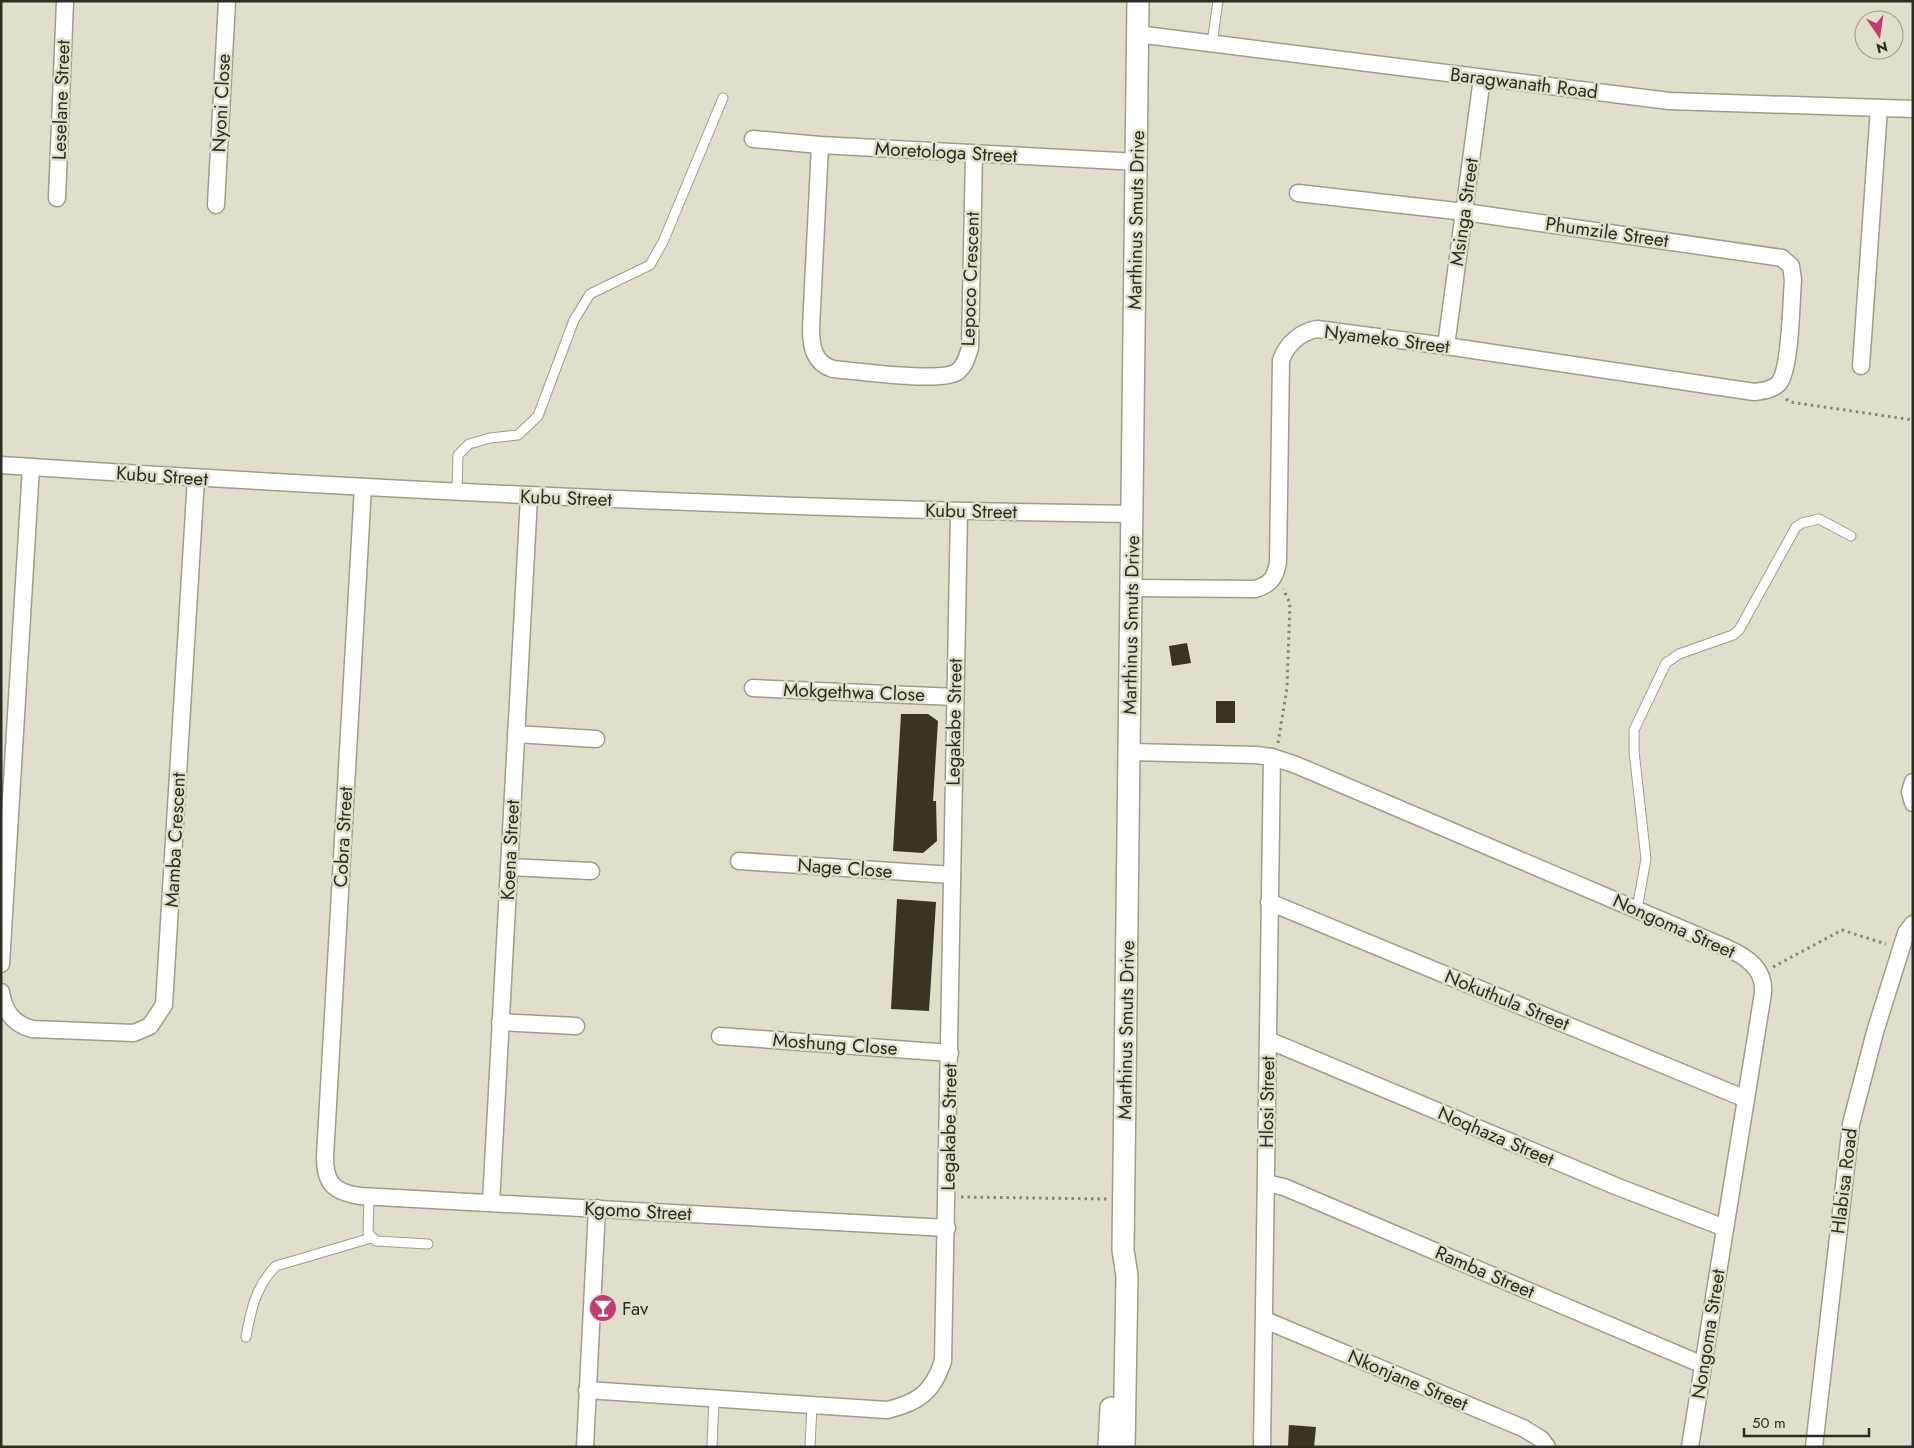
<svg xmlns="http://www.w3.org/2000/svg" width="1914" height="1448" font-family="Jost,sans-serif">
<rect width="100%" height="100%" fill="#e1dfcb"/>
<g fill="#3b3324">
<path d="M1187,643L1191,663L1172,666L1169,646Z"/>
<rect x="1216" y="701" width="19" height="22"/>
<path d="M901,714H928L938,721L933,801H936L937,841L923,853L893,851Z"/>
<path d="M897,899L936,902L929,1011L891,1009Z"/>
<path d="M1289,1425L1316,1427L1314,1447H1288Z"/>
</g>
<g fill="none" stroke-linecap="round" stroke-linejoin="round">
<g stroke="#9f9d8a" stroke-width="11">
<g id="service">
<path d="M1212,43L1218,1"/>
<path d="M457,492L458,455L469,444L490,438L518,435L538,416L574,320L590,294L650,265L663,242L723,98"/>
<path d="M1637,909L1646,859L1634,751V730L1666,663L1679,654L1733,635L1739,630L1796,527L1802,523L1819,519L1851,536"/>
<path d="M369,1196L368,1233L376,1241L428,1244"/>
<path d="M246,1337C251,1309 256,1286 276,1266L371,1238"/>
<path d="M712,1447L714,1399"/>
<path d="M810,1447L812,1405"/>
</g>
</g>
<g stroke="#9f9d8a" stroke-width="19">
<g id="minor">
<path d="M1137,34L1669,101L1913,109"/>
<path d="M753,139L820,145L1138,162"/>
<path d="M820,145L811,328C811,347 814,363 833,369C857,371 940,383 957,372C965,366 967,357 970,348L974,154"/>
<path d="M57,198L65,1"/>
<path d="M216,205L227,1"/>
<path d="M1446,346L1482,78"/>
<path d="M1861,366L1879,108"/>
<path d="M1,465C378,490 755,509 1132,514"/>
<path d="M363,487L325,1157C325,1184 334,1192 360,1196L947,1228"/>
<path d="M1131,588L1255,589C1270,585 1275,578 1278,563L1281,360C1287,344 1300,332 1317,329L1446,346L1754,392C1763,391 1773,390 1779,383C1791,368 1791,301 1793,280L1791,266L1782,258L1465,212L1298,193"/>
<path d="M753,688L955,697"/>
<path d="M516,734L596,739"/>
<path d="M1130,752L1256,755L1272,757L1296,765L1727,948C1747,957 1765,969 1763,993L1690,1447"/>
<path d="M1913,782L1910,792L1913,803"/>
<path d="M739,861L952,875"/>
<path d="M509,867L591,871"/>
<path d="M1269,902L1746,1099"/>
<path d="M1,964L31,467"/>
<path d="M1,992C4,1011 13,1024 32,1029L134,1033L150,1026L164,1005L196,478"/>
<path d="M500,1022L576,1026"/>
<path d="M720,1036L950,1053"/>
<path d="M1268,1040L1618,1187L1725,1228"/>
<path d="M1266,1183L1284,1187L1338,1210L1703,1365"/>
<path d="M491,1203L529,497"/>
<path d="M1265,1320L1523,1428L1541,1439L1547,1447"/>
<path d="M587,1390L887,1410C918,1403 933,1392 943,1361L959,512"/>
<path d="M585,1447L597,1208"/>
<path d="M1262,1447L1272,757"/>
<path d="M1814,1447L1851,1124L1875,1032L1906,933L1913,924"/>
</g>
</g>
<g stroke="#9f9d8a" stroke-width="24">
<g id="tertiary">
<path d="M1109,1447L1111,1408"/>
<path d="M1124,1447L1127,1276L1123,1250L1138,1"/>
</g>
</g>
<g stroke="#878577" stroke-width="3" stroke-dasharray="2.5 4" stroke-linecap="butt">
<path d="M1786,399L1790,402L1913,420"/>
<path d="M1278,743L1287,688L1290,603L1283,589"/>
<path d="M1773,967L1842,930L1886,944"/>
<path d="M961,1197L1107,1199"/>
</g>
<use href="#service" stroke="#fff" stroke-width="9"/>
<use href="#minor" stroke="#fff" stroke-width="16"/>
<use href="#tertiary" stroke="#fff" stroke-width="21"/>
</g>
<defs>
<g id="bar-disc" transform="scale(1.4375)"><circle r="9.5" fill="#c53a71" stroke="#e1dfcb"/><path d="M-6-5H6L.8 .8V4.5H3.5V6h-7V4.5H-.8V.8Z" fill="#fff"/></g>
</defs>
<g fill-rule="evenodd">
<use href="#bar-disc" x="603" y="1308"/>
</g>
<g text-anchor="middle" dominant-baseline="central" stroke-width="5" stroke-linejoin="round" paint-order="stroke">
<g font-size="19" fill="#2d2c24" stroke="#e1dfcb">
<text transform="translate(1524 83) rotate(7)">Baragwanath Road</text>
<text transform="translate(61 100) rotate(-88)">Leselane Street</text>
<text transform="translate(221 103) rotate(-87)">Nyoni Close</text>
<text transform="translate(946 152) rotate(3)">Moretologa Street</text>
<text transform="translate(1464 212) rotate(-82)">Msinga Street</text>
<text transform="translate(1136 220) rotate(-89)">Marthinus Smuts Drive</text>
<text transform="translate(1607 232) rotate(8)">Phumzile Street</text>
<text transform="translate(970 279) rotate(-88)">Lepoco Crescent</text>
<text transform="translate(1387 339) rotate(7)">Nyameko Street</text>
<text transform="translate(162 476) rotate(4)">Kubu Street</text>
<text transform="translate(566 498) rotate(2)">Kubu Street</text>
<text transform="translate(971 511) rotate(1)">Kubu Street</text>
<text transform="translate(1131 625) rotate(-89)">Marthinus Smuts Drive</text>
<text transform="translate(854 692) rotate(2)">Mokgethwa Close</text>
<text transform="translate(954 722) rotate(-89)">Legakabe Street</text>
<text transform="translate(343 837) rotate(-87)">Cobra Street</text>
<text transform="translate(175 840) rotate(-87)">Mamba Crescent</text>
<text transform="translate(510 850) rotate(-87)">Koena Street</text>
<text transform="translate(845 868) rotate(4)">Nage Close</text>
<text transform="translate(1674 926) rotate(24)">Nongoma Street</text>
<text transform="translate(1507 1000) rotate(22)">Nokuthula Street</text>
<text transform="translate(1126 1030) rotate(-89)">Marthinus Smuts Drive</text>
<text transform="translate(835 1044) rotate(4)">Moshung Close</text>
<text transform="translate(1267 1102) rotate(-89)">Hlosi Street</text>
<text transform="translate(949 1127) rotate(-89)">Legakabe Street</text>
<text transform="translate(1496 1136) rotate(23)">Noqhaza Street</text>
<text transform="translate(1844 1181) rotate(-83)">Hlabisa Road</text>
<text transform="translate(638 1211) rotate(3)">Kgomo Street</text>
<text transform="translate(1485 1272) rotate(23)">Ramba Street</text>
<text transform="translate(1708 1334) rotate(-81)">Nongoma Street</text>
<text transform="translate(1408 1380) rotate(23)">Nkonjane Street</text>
</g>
<g font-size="19" fill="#2d2c24" stroke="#e1dfcb" text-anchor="start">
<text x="622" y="1308">Fav</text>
</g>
</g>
<rect width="1914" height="1448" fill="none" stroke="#2d2c24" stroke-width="5"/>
<g transform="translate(1879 35) rotate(167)"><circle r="24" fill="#e1dfcb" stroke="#999788"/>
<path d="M0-4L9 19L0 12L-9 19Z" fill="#c53a71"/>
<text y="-8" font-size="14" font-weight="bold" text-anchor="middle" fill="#2d2c24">N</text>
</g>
<path d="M1744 1428v8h125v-8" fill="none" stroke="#2d2c24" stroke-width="2.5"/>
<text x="1752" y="1428" font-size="15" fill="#2d2c24" stroke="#e1dfcb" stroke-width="4" paint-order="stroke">50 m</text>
</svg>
